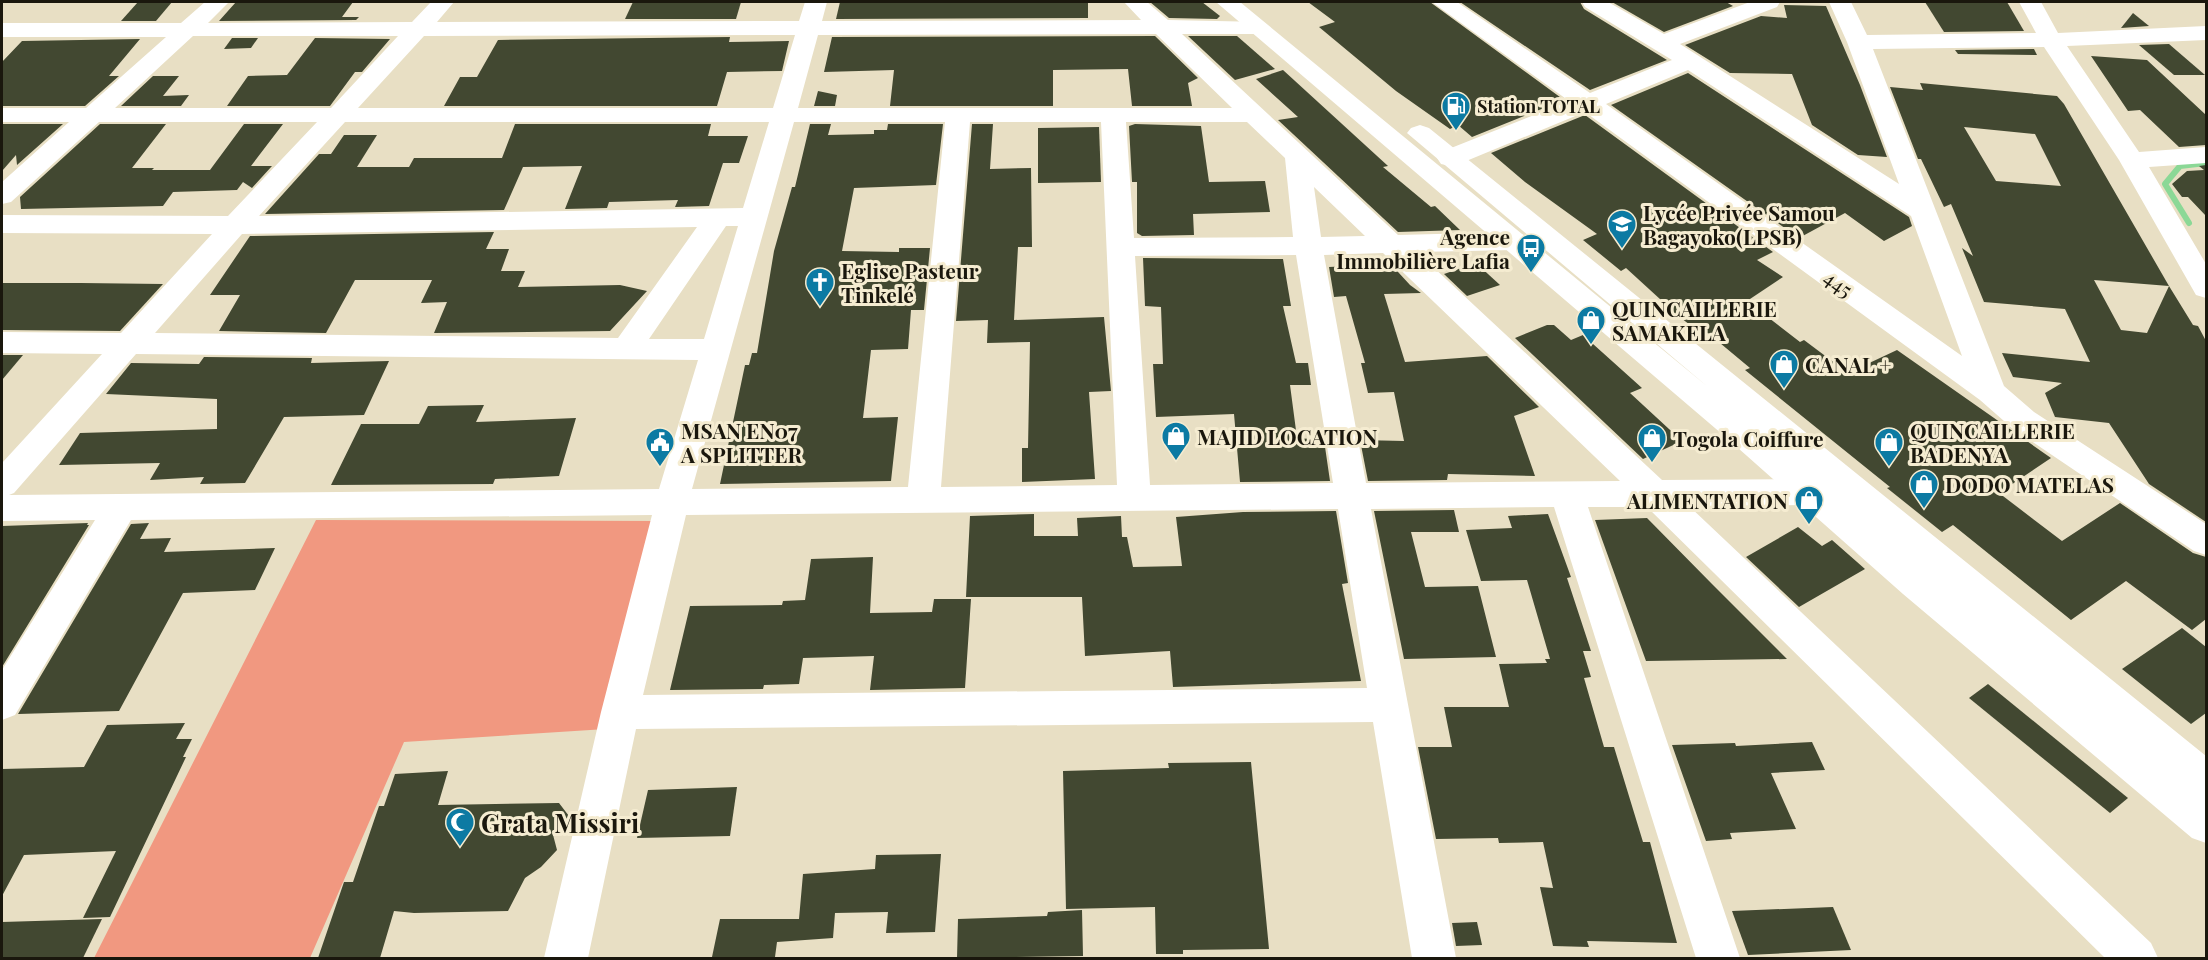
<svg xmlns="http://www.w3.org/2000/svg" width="2208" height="960" font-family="'Playfair Display',serif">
<rect width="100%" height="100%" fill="#e8dfc4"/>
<path fill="#f19880" d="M316,520L661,521L606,729L404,742L310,958H94Z"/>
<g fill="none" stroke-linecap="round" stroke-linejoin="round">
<path stroke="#8bd896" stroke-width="6" d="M2189,223L2165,184L2180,166L2206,163"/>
</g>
<g fill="#424831" fill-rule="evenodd">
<path d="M138,2H172L156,21H121Z"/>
<path d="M236,2H353L342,17H359L356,20L219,21Z"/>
<path d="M633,2H741L736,19H625Z"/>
<path d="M840,2H1088V18L836,19Z"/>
<path d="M1150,2H1202L1220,16L1217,19L1169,18Z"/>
<path d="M1308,2H1430L1564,100L1472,137L1458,125L1450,129L1396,91L1319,27L1335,22Z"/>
<path d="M1460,2H1580L1584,9L1667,60L1590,90Z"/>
<path d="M1612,2H1726L1733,6L1664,32Z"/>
<path d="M1925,2H2007L2024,31L1944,32Z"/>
<path d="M1784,5L1826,6L1860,85L1887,157L1858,155L1812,125L1792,74L1730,73L1685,45L1761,16L1787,18Z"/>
<path d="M2133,13L2149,26L2121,28Z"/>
<path d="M1155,36L1198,78L1188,83L1192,106H1132L1128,69L1053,70V106H890L894,70L824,72L832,37Z"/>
<path d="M1188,36H1237L1275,69L1235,80Z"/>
<path d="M730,37L729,42L789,41L782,71L727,72L717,106H444L460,77H477L498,40Z"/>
<path d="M232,38H258L251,48L224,49Z"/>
<path d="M315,38L390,39L362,72H355L330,106H227L248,76L287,75Z"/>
<path d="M140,39L109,76H119L85,106H2V62L22,41Z"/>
<path d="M2169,44L2205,75H2174L2139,45Z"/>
<path d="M2034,49L2037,55L1958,54L1955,50Z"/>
<path d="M2091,56L2147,60L2206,115V145L2179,147L2140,110L2128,111Z"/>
<path d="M1283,70L1388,166L1383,167L1431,207L1435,206L1460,230L1398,232L1278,120L1298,117L1256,79Z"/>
<path d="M1688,73L1909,217L1912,226L1884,241L1845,213L1799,238L1611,105Z"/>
<path d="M153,76H179L163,96L189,95L181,106H121Z"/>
<path d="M1920,83L2057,96L2064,104L2169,286L2094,280L2121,330L2147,333L2169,286L2193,325L2198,326L2206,341V522L2149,484L2109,423L2055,417L2045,393L2062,383L2013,377L2002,353L2090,362L2065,309L1984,302L1962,248L1973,256L1951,204L1944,207L1921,159H1918L1890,87L1923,90ZM1964,127L2035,134L2061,186L1996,181Z"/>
<path d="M818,91L837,95L835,106H814Z"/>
<path d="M1585,115L1773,252L1757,260L1783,277L1747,301L1800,342L1804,340L1848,373L1897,350L2051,458L1999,493L2062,541L2120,503L2193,553L2206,557V619L2192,630L2126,581L2071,620L1953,525L1942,532L1887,488L1890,487L1745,370L1750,368L1708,333L1703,335L1659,301L1661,300L1626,268L1621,271L1583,240L1597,234L1525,182L1491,153Z"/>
<path d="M2,124H63L17,165L16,155L2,171Z"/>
<path d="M100,124H166L132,168H154L152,170H210L244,124H283L251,166H272L252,188L243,182L237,190L173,192L163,206L21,209L20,197Z"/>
<path d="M515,124H711L708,136H748L739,163H723L709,206L675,207L678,200L609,202L607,208L565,209L582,166L523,167L504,210L265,214L319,154H331L344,135H377L357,167H409L414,158H502Z"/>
<path d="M810,124H831L828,135L874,134V130H887L888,124H943L936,185L854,188L842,251L899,252V248H930L924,310H911L908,349L871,350L863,418L898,417L891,481L720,484L745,365H749L752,353H757L774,251L792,187H795Z"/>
<path d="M972,124H993L990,169L1031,168L1032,247H1018L1014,320L1104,317L1111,391L1089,392L1095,479L1022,482V448H1028L1030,342L987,343L988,320L956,321Z"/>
<path d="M1135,124L1201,126L1209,182L1265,181L1270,212L1193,214L1194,235L1142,236L1137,233V182H1132L1129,126Z"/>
<path d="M1099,127L1101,182L1038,183V128Z"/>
<path d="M2206,165V216L2188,197H2182L2172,184L2187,171L2204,170L2199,166Z"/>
<path d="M494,232L486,249H509L501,271H525L518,287L620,285L647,291L610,331L434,333L447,302L421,303L432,280H355L326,333L219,331L240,295H210L250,236Z"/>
<path d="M1143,258L1283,259L1291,306H1283L1296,363H1308L1311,385H1290L1297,438L1324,440L1330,481L1240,482L1234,414L1156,417L1153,364H1163L1161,307L1145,306Z"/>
<path d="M1348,260H1387L1410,285L1421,293L1384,294L1405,362L1487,356L1533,401L1539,407L1514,416L1535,476L1448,474L1447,480L1368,481L1360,440L1404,441L1394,392L1368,393L1361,363H1365L1346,296L1334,297L1329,267L1350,266Z"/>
<path d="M1476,263L1500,285L1467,296L1444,274Z"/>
<path d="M2,283H81L163,284L120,331L2,330Z"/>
<path d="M1547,325H1554L1571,340L1583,335L1642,388L1630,393L1682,441L1643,459L1515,338Z"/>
<path d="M2,355H23L2,380Z"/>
<path d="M204,357L312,358L311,363L389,361L364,415L284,417L245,483L200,484L204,477L150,480L160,463L59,465L80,433L217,429V399L106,394L131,363L199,364Z"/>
<path d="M484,405L476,422L576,418L559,476L495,479L493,484L331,485L361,424H419L428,406Z"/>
<path d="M1454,510L1459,532H1411L1425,587L1478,586L1496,657L1404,659L1374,511Z"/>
<path d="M1336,511L1348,583L1342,584L1361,681L1173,687L1170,651L1085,656L1082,597H966L970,516L1034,514V536H1078L1077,518L1121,516L1122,537H1127L1133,567L1182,566L1176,517L1243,512Z"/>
<path d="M1548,514L1571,577L1567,578L1591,651H1583L1591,677L1584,678L1604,747H1614L1643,842H1650L1677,943L1587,941L1589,947L1553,946L1540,887L1553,888L1543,842L1499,843L1498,838L1436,839L1418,747H1452L1444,707H1509L1499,664L1547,663L1545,659H1550L1527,580L1481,581L1466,530L1512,528L1508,516Z"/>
<path d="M1647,518L1712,584L1787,659L1646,661L1595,520Z"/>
<path d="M88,523L87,525H89L2,667V526Z"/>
<path d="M149,523L140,539L171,538L164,552L275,548L255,590L183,593L119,711L18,714L131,524Z"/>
<path d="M1798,527L1822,546L1832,540L1865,569L1799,607L1746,557Z"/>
<path d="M873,557L870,613L932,612L934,599H971L965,688L870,690L874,656L803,658L799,684L764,685L763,689L670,690L690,606L782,605L783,601L805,600L811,559Z"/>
<path d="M2182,628L2206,647V713L2191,724L2122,669Z"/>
<path d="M1988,684L2128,798L2110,813L1969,698Z"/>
<path d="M185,723L176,739H192L183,757H186L110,917L83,918L116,851L24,855L2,896V769L84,767L107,725Z"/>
<path d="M1812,742L1825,770L1771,773L1796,829L1730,833L1732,839L1706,841L1672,745L1735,743L1736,746Z"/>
<path d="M1251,762L1269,949L1183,950V954H1156L1155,907L1066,909L1063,771L1169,768L1168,763Z"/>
<path d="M448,771L438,805L559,803L572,820L552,831L557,850L541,867L525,878L508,911L414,913L394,911L380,958H318L344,882H353L379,806H384L395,774Z"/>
<path d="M737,787L730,836L637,838L648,790Z"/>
<path d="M941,854L935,932L886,933L888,912L835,913L833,938L777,942L775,957H712L720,919H799L803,874L875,869L876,855Z"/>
<path d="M1833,907L1851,950L1748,955L1732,911Z"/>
<path d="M1082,910L1083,956L957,958L958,919L1047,916L1048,912Z"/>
<path d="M102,919L83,958H2V922Z"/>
<path d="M1477,922L1482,945L1456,946L1452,923Z"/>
</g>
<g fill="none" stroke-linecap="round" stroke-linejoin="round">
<g fill="#fff" fill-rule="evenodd">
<path d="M205,2H229L208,23L412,22L431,2H454L437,22L799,21L805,2H827L822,21L1141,20L1124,2H1147L1168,20L1263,22L1266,27L1263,32L1255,34H1182L1398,235L1514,232L1524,235L1528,241L1524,247L1514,250L1417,252L1662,480L1810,479L1822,483L1827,492L1822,501L1810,505L1689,506L2151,943L2158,958H2105L1647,507H1588L1740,958H1696L1554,507L1371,509L1456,958H1412L1373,722L636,729L588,958H544L601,712L652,515L131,520L15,715L2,720V670L95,520L2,521V463L102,354L2,353V332L121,333L212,234L2,233V215L228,216L317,122H99L11,202L2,204V182L69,122H2V108H86L166,37H2V23H181ZM1156,34L1232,108H798L818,35ZM795,35L773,108H358L424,36ZM193,36H398L331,108H115ZM345,122H769L743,208L259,216ZM794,122H945L908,487L692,489ZM970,122H1101L1117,485L941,487ZM1126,122H1247L1285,158L1293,237L1134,238ZM1314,187L1365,236L1321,237ZM726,226H738L704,339H649ZM697,227L618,338L155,333L242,234ZM1383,253L1620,481L1366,483L1324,255ZM1296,255L1333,483L1150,485L1135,256ZM136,354L698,360L659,489L9,495L14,493ZM1338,509L1367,688L643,695L686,515Z"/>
<path d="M1432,2H1457L1590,93L1672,60L1585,7L1582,2H1608L1664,34L1750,2H1780L1777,7L1680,44L1899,184L1847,42L1829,2H1851L1867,35L2036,33L2019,2H2041L2058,33L2206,26V40L2067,46L2139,152L2206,147V163L2149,167L2206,264V298L2196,295L2119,160L2044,47L1873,49L2004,386L2034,412L2206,524V555L2194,551L2012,428L1980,400L1585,112L1459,164L1450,166L1441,164L1437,158L1441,152L1569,101ZM1688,70L1911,216L1962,356L1606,104Z"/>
</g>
<path fill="#fff" fill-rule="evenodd" d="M1216,2H1240L1708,387L1407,133L1411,128L1420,125L1429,128L2206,756V843L2192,838L1903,594L1729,440Z"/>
</g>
<defs>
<g id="fuel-pin" transform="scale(1.5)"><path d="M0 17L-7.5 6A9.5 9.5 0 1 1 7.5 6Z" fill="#0c7aa3" stroke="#f5ecd1"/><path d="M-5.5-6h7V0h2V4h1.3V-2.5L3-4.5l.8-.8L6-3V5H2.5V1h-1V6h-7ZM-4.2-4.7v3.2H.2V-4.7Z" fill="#fff"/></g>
<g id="school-pin" transform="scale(1.5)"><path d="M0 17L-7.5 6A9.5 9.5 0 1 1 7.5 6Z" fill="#0c7aa3" stroke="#f5ecd1"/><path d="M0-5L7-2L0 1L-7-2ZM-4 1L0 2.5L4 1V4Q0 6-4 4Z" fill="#fff"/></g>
<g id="bus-pin" transform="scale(1.5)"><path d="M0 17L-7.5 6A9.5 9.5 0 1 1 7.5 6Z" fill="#0c7aa3" stroke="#f5ecd1"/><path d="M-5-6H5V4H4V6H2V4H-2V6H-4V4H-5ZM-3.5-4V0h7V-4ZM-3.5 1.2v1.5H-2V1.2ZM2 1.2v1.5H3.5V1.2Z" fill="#fff"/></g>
<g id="church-pin" transform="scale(1.5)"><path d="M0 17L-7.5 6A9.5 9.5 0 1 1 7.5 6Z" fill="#0c7aa3" stroke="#f5ecd1"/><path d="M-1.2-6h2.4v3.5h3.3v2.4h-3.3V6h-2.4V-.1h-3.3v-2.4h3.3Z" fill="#fff"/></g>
<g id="shop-pin" transform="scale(1.5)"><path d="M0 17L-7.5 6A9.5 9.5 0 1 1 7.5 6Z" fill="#0c7aa3" stroke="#f5ecd1"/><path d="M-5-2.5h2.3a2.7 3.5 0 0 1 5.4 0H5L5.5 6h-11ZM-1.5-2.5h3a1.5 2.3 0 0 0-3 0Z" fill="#fff"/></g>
<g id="civic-pin" transform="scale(1.5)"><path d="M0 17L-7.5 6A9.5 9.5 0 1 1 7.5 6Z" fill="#0c7aa3" stroke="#f5ecd1"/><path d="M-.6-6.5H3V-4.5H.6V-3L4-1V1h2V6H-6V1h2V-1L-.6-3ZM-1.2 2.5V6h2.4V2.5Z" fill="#fff"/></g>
<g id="mosque-pin" transform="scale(1.5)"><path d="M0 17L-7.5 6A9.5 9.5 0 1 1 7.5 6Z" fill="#0c7aa3" stroke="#f5ecd1"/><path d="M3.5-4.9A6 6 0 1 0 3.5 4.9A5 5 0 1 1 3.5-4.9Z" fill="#fff"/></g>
</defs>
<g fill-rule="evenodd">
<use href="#fuel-pin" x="1456" y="106"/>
<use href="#school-pin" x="1622" y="224"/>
<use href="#bus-pin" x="1531" y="248"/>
<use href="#church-pin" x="820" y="282"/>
<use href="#shop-pin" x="1591" y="320"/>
<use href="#shop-pin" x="1784" y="364"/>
<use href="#shop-pin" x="1176" y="436"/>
<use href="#shop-pin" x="1652" y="438"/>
<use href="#civic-pin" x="660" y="442"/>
<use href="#shop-pin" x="1889" y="442"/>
<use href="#shop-pin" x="1924" y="484"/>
<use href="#shop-pin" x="1809" y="500"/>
<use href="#mosque-pin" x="460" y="822"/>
</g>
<g text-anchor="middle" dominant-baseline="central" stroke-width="6" stroke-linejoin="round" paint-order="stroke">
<g font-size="18" font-weight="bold" fill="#1a170d" stroke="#f5ecd1" text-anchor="start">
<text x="1477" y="106">Station TOTAL</text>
</g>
<g font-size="21" font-weight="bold" fill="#1a170d" stroke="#f5ecd1" text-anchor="start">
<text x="1643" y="212">Lycée Privée Samou<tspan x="1643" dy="24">Bagayoko(LPSB)</tspan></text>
<text x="1510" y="236" text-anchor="end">Agence<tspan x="1510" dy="24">Immobilière Lafia</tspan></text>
<text x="841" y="270">Eglise Pasteur<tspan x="841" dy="24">Tinkelé</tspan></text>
<text x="1612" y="308">QUINCAILLERIE<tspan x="1612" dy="24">SAMAKELA</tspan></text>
<text x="1805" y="364">CANAL +</text>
<text x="681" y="430">MSAN EN07<tspan x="681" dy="24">A SPLITTER</tspan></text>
<text x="1910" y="430">QUINCAILLERIE<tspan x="1910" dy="24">BADENYA</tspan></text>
<text x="1197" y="436">MAJID LOCATION</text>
<text x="1673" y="438">Togola Coiffure</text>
<text x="1945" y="484">DODO MATELAS</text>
<text x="1788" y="500" text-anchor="end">ALIMENTATION</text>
</g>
<g font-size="21" fill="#1a170d" stroke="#f5ecd1">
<text transform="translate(1839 283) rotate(36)">445</text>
</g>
<g font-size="26" font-weight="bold" fill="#1a170d" stroke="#f5ecd1" text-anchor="start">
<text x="481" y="822">Grata Missiri</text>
</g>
</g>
<rect width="2208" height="960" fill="none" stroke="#1a170d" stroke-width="6"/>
</svg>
